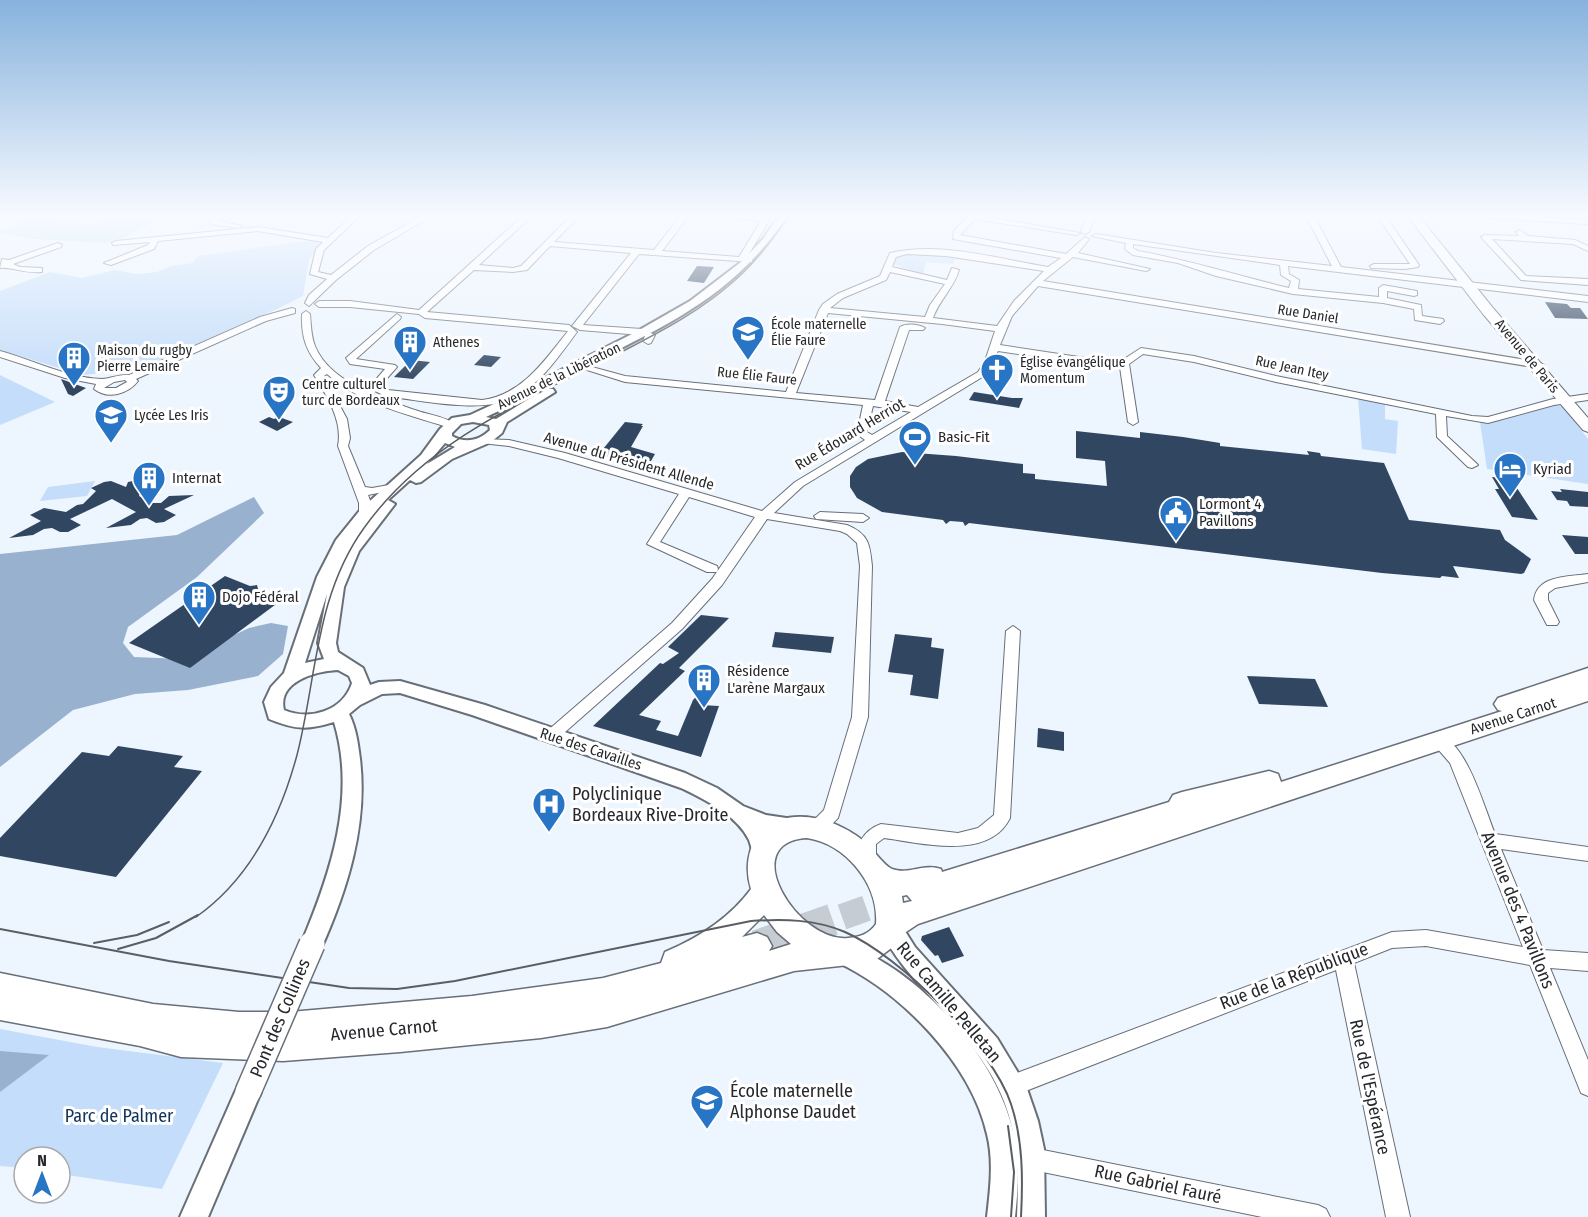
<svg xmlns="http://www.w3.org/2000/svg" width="1588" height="1217" font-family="'Fira Sans Condensed',sans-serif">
<rect width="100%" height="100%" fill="#edf5fe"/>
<g fill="#c4ddfa">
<path d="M127,214H170L117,241L104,243L34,239L0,233V231L33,218L87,225Z"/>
<path d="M314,240L320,243L309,260L303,296L277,309L145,366L125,371L82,375L0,350V291L50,272L82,278L115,270L136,274L157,272L171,266L193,263L198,256Z"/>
<path d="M907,252L955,257L953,264L926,262L923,274L893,264L895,257Z"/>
<path d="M0,375L55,402L0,425Z"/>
<path d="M1358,397L1385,402V419L1398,421L1396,454L1362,449Z"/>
<path d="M1558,405L1563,407L1588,439V484L1487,469L1480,422L1503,420Z"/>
<path d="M95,481L87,496L40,501L48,487Z"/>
<path d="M0,1029L97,1047L223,1063L162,1189L60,1174V1157H24V1168L0,1166Z"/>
</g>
<g fill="#98b1cf">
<path d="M254,497L264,513L197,577L128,627L123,643L134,657L183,659L249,628L271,623L288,626L283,654L258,676L188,690L135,694L73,710L0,767V554L177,535Z"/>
<path d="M0,1051L49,1055L0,1092Z"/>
</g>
<g fill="#314761">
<path d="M697,266L714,267L704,283L687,281Z"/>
<path d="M1545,302L1567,304L1571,308H1580L1588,319L1555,318Z"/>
<path d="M484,355L501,357L491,367L474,365Z"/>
<path d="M411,360L430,362L413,379L394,377Z"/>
<path d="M61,379L86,388L73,396L68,394Z"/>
<path d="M974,392L1012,398H1023L1019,408L969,400Z"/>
<path d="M269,417L274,419L279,417L293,422L277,431L259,422Z"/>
<path d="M625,422L643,424L641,426H643L631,447L655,454L647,468L599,454Z"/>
<path d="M1076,431L1140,438V432L1183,437L1220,443V446L1309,455L1307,451L1320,453L1321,456L1384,463L1409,520L1500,530L1505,540L1531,559L1524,573L1521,574L1453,566L1459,578L1442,576L1440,578L1382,573L969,523L965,526L963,522L950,521L946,524L943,520L882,512L857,498L850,487V476L856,467L868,459L902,452L956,456L1023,464V473L1035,474V479L1107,486L1105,461L1076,458Z"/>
<path d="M1492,477L1511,479L1538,520L1512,517L1495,489H1499Z"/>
<path d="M147,478L139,496L153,503H161L169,496L194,495L164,509L176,515L164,522L156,523L147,518L140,519L131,525L106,528L136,512L112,499L70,519L81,525L68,532H60L52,528L44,529L33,535L9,538L41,521L30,515L44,508L66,512L77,505L83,504L96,491L91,488L104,482L111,481L126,487L128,482Z"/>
<path d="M1560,489L1588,492V507L1570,506L1567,501L1557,500L1551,491L1562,492Z"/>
<path d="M1562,535L1588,537V554H1575Z"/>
<path d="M225,576L250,586L257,585L258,589L283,599L190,668L129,643Z"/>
<path d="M701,615L729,618L679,668L685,671L639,715L661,721L656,730L678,736L693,700L710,682L701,705L719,706L701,757L593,726L660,663L663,664L679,653L668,647Z"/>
<path d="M775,632L834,637L831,653L772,647Z"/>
<path d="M895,634L932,638L931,647L944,649L938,699L910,695L913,675L888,672Z"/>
<path d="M1247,676L1315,679L1328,707L1259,704Z"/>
<path d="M1038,728L1064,732V751L1037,747Z"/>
<path d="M118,746L183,756L174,767L202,771L116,877L0,856V838L82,752L109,756Z"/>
<path d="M949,927L964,956L942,963L938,955L935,956L921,940L922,936Z"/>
</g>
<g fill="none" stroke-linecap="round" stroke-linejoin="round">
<path stroke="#c5ccd4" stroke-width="26" stroke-dasharray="26 13" stroke-linecap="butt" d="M842,917L901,896"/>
<path stroke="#c5ccd4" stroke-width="32" stroke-dasharray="32 16" stroke-linecap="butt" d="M757,946L846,915"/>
<g stroke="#686f77" stroke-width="2">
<g id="minor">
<path d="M216,214H226L219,221L242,226L238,228L211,224L210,222Z"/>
<path d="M354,214H362L324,250L318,272L331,275L368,246L425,214H435L374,250L336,280L309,306L305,303L309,295L327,279L310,274L316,249L323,242L258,231L158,241L154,249L111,265L104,263L148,245L150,242L113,245L112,243L116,241L258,227L328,238Z"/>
<path d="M525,214H534L479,265L513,268L521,266L573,214H581L554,242L654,250L682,214H690L662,251L739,257L761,221L698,214L766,217L770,219L747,257L752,258V262L639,254L583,325L642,329L655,335L651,343L648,344L643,341L645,336L641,335L580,330L572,326L631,253L550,246L527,270L513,272L474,270L427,312L569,325L577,332C559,356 540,385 513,398C483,414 419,400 385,396L373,390L372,384L385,369L350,364L346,358L397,314L401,317L400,319L356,359L395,365L397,367L382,384L388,390L482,400C522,395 545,360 568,331L425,318L419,314L350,307H319L315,304L319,301H350L419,310Z"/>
<path d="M950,214H969L1080,233L1076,235L975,219L960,235L1066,254L1085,237L1089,239L1078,253L1150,269L1146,271L1073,257L1043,281L1539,362L1544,365L1539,368L1038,286L1012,316L1000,345L1112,362L1121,361L1141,348L1194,356L1276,376L1472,416L1488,417L1553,399L1588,394V400L1554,405L1488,423L1446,416L1447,436L1476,463L1478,465L1472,468L1468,467L1437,437L1436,414L1276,382L1194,362L1143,354L1129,364L1138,422L1133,425L1128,422L1120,367L1112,368L998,351L984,376L803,486L774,513L847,525C869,534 870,545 872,566L868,717L838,818L828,828L809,835L803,833L801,828L803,823L816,818L824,810L852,717L860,566L857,543L847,534L840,531L767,519L722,585L682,629L556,740L551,742L546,740L543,736L546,732L672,623L712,579L755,517L689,497L660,542L717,566L718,569L717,572H707L647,544L679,494L558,458L509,446L481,443V439L509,440L565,453L762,511L795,482L865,440L857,434L863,405L625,382L587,370L592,367L625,376L786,392L819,310L823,304L837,294L880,276L890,253C941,241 998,259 1048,267L1061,258L953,239L954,231L967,218ZM907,254L946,256L1044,271L1014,301L997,326L933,318C939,300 954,288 959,270L952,268L947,280L892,267L896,257ZM890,272L945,284L930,305L925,317L830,308L843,298L886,280ZM828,313L942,324L995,331L985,361L978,372L918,407L885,401L909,330H923L925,328C919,324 906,323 900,327L875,400L796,393ZM873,406L911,412L872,435L867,432V430Z"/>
<path d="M1088,214H1096L1089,232L1085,234L1081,232Z"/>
<path d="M1305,214H1313L1341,267L1588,296V302L1288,266L1289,274L1299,280L1298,289L1379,297V288L1383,285L1417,291V295L1414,296L1387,291V298L1421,305L1422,316L1443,319L1444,321L1440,324L1415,320L1414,309L1383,303L1293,294L1216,276L1178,263L1133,255L1125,249L1126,243L1092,236L1096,234L1216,253L1332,266ZM1133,244L1280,265L1281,275L1291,281L1289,288C1239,276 1189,260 1138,251L1133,248Z"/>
<path d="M1376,214H1384L1419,265L1418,267L1405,269L1371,268L1370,266L1374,264H1410Z"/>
<path d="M1449,214H1493L1588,220V224L1453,216Z"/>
<path d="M1520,230L1528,236L1575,240L1588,246V251L1573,244L1492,239L1526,276L1588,279V285L1521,280L1481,237L1485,235L1519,236L1516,232Z"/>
<path d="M58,243L62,245L61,247L13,264L20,267L42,268V272C27,274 8,266 0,268L2,259L9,260Z"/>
<path d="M292,308L295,309V313L266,321L136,379L138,381C128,394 108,400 94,389L96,384L65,378L0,357V351C33,360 67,378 102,379C110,379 120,374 129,375L260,317ZM125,380L127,382L116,388H104L114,382Z"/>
<path d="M306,311L310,314C311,325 311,336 315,346C330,383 383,399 418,411C430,415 447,417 456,425L451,428L447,427C406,414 359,403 327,374L324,376L347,419L350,438L348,446L365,487L372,488L389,485L395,488L393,490L368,495L371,503L369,515L365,516L359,512V503L338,446C343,421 327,396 314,375L321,368C306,352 301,336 302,314Z"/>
<path d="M820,512L863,514L869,518L863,522L816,519L814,516Z"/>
<path d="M1588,574V582L1555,588L1548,593V600L1559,622L1557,625H1547L1534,600C1537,575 1568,577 1588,574Z"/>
<path d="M1013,626L1020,631L1010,818C989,861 921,843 884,838L876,844V860L873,865L867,867L861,865C852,847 864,830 881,824L958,833L978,828L994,815L1006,631Z"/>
<path d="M1438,734C1467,743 1484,807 1495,834L1588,847V861L1501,849L1543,950L1588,953V971L1550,968L1588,1060V1096L1581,1093L1530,965L1426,946L1392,948L1354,963L1410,1217H1386L1336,970L1013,1096L1006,1093L1003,1086L1006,1079L1017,1073L1392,932L1426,930L1523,947L1450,763L1430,740L1432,736Z"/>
<path d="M1033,1148L1318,1205L1326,1209L1330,1217H1262L1033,1170L1025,1167L1022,1159L1025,1151Z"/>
</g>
</g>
<g stroke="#686f77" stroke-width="4">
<g id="tertiary">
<path d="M780,214H789C733,297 670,323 584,367C551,383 520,402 486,417L496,419L545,389H553L555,392L507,422L502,433L491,442L452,459L421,482L416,483L410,480L388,500L395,504L359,551L344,587L336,643L338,652L363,668L370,685L379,682L400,681L485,705L685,773L717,788L743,806L766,815L800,820L803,826L800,832L793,834L766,832L774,856L771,862L763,865L755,862C752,855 752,847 749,840C737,815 704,799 681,788L472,715L400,693L382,694L360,705L349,714C356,728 358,743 360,759C368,825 347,891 320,951L312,954L304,951L301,944C330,875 357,797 334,722C307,730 296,730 269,719L264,702L271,687L284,673L317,577L336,540L361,509L421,455L440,429L452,418L470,415L496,403L634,333L690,301L741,262L763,239ZM473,422L489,425L490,430C480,440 466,444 452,436V433L461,424ZM445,443L455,447L427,464ZM327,594L318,643L324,659L305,663ZM338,670L349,676L352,683C343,711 310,721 284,710C277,681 317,671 338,670Z"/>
<path d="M890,917L898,920L915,947L997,1038L1026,1086L1038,1121L1044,1149L1045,1217H1017C1022,1114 1003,1079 936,1003C914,979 893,957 879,927L882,920Z"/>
<path d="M845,943C921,972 996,1055 1014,1135C1020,1162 1018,1190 1015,1217H987C990,1190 994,1161 987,1134C971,1063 901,992 837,962L833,954L837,946Z"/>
<path d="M248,1079L257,1083L261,1092L208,1217H180L239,1083Z"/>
</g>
</g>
<g stroke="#686f77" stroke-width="2">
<path id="secondary" d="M1406,214H1417L1493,308L1588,418V432L1583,430L1483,314Z"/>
</g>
<g stroke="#686f77" stroke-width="3">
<path id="primary" d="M1588,668V701L918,924L900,936L894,946L877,959L867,963L794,971L607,1027L541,1038L400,1052L283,1061L181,1057L140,1046L0,1020V973L153,1004L239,1012H290L472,996L603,978L661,963L665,952C698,938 729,919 751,889C745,870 747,847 761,832C790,803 840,820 866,843C874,850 883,865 892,869C909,875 924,863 941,869L942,872L1169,802L1173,795L1182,792L1269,771L1278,774L1281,782L1502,711L1498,710L1494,704L1498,698ZM807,838C846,844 879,884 876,924C869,934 860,937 848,938C798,943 735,842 807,838ZM907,895L912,901L903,903L902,896ZM764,915L777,932L791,944L769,951L772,946L767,937L757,933L742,937Z"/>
</g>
<use href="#minor" fill="#fff" fill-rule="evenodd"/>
<use href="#tertiary" fill="#fff" fill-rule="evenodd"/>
<use href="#secondary" fill="#fff" fill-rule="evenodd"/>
<use href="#primary" fill="#fff" fill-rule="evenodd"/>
<path stroke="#5a5e63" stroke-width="1.5" d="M196,917C250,879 280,818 297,755C317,677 315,596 364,528C428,438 533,397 627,349C664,330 703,309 734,281C757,261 773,239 790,214"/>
<g stroke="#5a5e63" stroke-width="2">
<path d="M0,929L169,961L349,988L397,989L455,981L751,921C783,919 815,919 845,932C900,956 992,1047 1011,1104C1023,1140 1023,1179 1021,1217"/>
<path d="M94,943L137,935L169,922"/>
<path d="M118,949L156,938L198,915"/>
<path d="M1008,1126L1014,1172L1011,1217"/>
</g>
<g stroke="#686f77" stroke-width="28" stroke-linecap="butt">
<path id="tertiary-bridge" d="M248,1092L312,944"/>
</g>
<use href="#tertiary-bridge" stroke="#fff" stroke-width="25"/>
</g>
<linearGradient id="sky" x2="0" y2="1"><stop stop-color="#87b2dd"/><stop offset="0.56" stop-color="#f7faff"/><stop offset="1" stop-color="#f7faff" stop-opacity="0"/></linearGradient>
<rect width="1588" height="385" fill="url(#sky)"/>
<defs>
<g id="school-pin" transform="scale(1.725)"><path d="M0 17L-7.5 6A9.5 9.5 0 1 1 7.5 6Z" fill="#2875c5" stroke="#fff"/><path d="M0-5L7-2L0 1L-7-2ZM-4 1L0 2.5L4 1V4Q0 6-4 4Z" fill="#fff"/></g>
<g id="building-pin" transform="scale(1.725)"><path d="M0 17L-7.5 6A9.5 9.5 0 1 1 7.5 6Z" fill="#2875c5" stroke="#fff"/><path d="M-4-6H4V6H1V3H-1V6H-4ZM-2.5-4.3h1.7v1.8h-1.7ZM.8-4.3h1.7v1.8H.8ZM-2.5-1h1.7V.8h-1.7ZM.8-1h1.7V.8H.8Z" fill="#fff"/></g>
<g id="church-pin" transform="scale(1.725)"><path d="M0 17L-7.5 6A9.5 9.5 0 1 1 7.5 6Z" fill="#2875c5" stroke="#fff"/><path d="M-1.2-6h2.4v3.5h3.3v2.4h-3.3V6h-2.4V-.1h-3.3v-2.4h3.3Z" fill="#fff"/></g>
<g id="theatre-pin" transform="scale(1.725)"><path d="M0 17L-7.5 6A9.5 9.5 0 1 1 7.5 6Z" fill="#2875c5" stroke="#fff"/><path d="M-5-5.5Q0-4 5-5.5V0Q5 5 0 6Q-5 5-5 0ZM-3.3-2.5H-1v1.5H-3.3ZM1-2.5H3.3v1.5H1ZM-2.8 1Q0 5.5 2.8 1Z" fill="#fff"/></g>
<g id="stadium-pin" transform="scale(1.725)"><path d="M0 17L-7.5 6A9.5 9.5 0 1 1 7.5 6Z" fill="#2875c5" stroke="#fff"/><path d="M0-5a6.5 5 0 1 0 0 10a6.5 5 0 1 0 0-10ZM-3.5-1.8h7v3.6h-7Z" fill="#fff"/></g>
<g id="hotel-pin" transform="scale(1.725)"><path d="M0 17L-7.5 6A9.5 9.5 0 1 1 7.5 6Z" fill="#2875c5" stroke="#fff"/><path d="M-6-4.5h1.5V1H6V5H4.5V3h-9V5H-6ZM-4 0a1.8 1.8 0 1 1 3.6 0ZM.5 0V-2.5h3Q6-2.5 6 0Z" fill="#fff"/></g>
<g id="civic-pin" transform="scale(1.725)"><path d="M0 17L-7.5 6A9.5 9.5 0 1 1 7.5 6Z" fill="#2875c5" stroke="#fff"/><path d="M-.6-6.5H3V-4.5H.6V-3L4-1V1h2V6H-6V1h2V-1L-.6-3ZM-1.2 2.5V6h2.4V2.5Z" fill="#fff"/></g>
<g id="hospital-pin" transform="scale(1.725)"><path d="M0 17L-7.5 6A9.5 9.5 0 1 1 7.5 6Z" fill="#2875c5" stroke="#fff"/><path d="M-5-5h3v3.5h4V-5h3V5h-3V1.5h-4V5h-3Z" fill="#fff"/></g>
</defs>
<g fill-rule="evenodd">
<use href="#school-pin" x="748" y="332"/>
<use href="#building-pin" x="410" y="342"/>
<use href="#building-pin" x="74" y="358"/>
<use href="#church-pin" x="997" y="370"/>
<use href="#theatre-pin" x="279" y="392"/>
<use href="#school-pin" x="111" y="415"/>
<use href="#stadium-pin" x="915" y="437"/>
<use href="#hotel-pin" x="1510" y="469"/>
<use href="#building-pin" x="149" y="478"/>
<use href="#civic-pin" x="1176" y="513"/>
<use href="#building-pin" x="199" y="597"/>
<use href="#building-pin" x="704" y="680"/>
<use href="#hospital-pin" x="549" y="804"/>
<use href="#school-pin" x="707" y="1101"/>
</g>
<g text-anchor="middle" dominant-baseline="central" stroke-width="6" stroke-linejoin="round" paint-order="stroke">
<g font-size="14" fill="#26282c" stroke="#fff">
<text transform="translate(1308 314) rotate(9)">Rue Daniel</text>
<text transform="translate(1527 356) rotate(50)">Avenue de Paris</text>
<text transform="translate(1292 368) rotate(12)">Rue Jean Itey</text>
<text transform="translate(559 376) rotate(-26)">Avenue de la Libération</text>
<text transform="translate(757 376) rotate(6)">Rue Élie Faure</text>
</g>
<g font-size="14" fill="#26282c" stroke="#fff" text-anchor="start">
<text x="771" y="324">École maternelle<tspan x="771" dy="16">Élie Faure</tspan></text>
<text x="433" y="342">Athenes</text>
<text x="97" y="350">Maison du rugby<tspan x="97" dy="16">Pierre Lemaire</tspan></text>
<text x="1020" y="362">Église évangélique<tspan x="1020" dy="16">Momentum</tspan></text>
<text x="302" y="384">Centre culturel<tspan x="302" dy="16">turc de Bordeaux</tspan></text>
<text x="134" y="415">Lycée Les Iris</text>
</g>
<g font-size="15" fill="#26282c" stroke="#fff">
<text transform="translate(850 434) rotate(-31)">Rue Édouard Herriot</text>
<text transform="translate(629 461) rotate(16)">Avenue du Président Allende</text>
<text transform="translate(1513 716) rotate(-18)">Avenue Carnot</text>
<text transform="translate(591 749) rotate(18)">Rue des Cavailles</text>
</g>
<g font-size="15" fill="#26282c" stroke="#fff" text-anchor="start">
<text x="938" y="437">Basic-Fit</text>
<text x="1533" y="469">Kyriad</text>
<text x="172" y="478">Internat</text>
<text x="1199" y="504">Lormont 4<tspan x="1199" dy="17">Pavillons</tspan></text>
<text x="222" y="597">Dojo Fédéral</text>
<text x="727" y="671">Résidence<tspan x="727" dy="17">L'arène Margaux</tspan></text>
</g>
<g font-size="18" fill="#26282c" stroke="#fff" text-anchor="start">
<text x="572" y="794">Polyclinique<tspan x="572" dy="21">Bordeaux Rive-Droite</tspan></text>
<text x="730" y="1091">École maternelle<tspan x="730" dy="21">Alphonse Daudet</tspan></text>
</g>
<g font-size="18" fill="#26282c" stroke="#fff">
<text transform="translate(1518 910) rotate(68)">Avenue des 4 Pavillons</text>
<text transform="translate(1294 976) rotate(-21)">Rue de la République</text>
<text transform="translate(949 1002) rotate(50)">Rue Camille Pelletan</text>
<text transform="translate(280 1018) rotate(-67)">Pont des Collines</text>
<text transform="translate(384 1030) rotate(-5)">Avenue Carnot</text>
<text transform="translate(1370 1087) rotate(78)">Rue de l'Espérance</text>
<text transform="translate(1158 1184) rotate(12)">Rue Gabriel Fauré</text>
</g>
<g font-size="18" fill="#0e335b" stroke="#fff">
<text x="119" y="1116">Parc de Palmer</text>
</g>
</g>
<g transform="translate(42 1175)"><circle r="28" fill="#ffffff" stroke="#a8a9ab" stroke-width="1.5"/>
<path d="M0-4.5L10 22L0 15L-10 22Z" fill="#2875c5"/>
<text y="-9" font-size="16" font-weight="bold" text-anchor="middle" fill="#26282c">N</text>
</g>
</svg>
